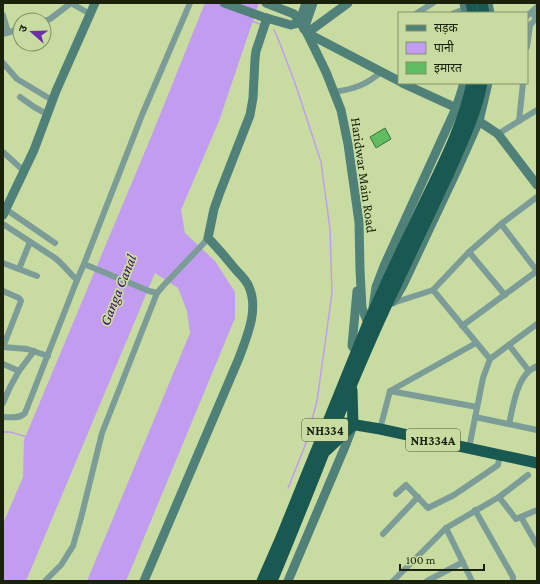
<svg xmlns="http://www.w3.org/2000/svg" width="540" height="584" font-family="'Crimson Pro','Noto Sans Devanagari',serif">
<rect width="100%" height="100%" fill="#c8dca2"/>
<path fill="#c19cf1" d="M205,3H259L219,121L181,210L185,233L215,261L235,292V318L126,581H87L190,333L187,311L178,288L155,273L26,581H3V524L23,477L24,440L151,137Z"/>
<g fill="none" stroke-linecap="round" stroke-linejoin="round">
<g stroke="#c19cf1" stroke-width="1.5">
<path d="M252,21L262,25"/>
<path d="M274,30L277,36L295,83L321,162L330,229L332,293L317,401L305,446L288,488"/>
<path d="M3,432H10L27,437"/>
</g>
</g>
<path fill="#5fbc60" stroke="#446d43" d="M385,128L391,139L376,148L370,137Z"/>
<g fill="none" stroke-linecap="round" stroke-linejoin="round">
<g stroke="#7c9c97" stroke-width="6">
<path d="M190,3L142,115L84,264L149,291L157,293L163,286L203,244L208,238"/>
<path d="M417,13L433,3"/>
<path d="M454,13L465,9"/>
<path d="M3,15L8,32"/>
<path d="M527,16L537,7"/>
<path d="M44,21L50,19L71,3L90,14"/>
<path d="M3,34L20,29"/>
<path d="M527,47L530,25L536,19L532,12"/>
<path d="M3,63L17,79L52,100"/>
<path d="M334,92C354,89 366,85 381,72"/>
<path d="M20,97L34,107L47,114"/>
<path d="M519,121L523,83"/>
<path d="M498,134L537,110"/>
<path d="M3,152L24,171"/>
<path d="M4,208L55,243"/>
<path d="M3,224L55,258C63,264 69,273 77,280"/>
<path d="M501,224L537,271"/>
<path d="M469,252L505,295"/>
<path d="M3,263L37,276"/>
<path d="M19,269L30,242"/>
<path d="M433,290L490,359"/>
<path d="M3,291L19,298L21,301L3,347"/>
<path d="M393,303L433,290L469,252L501,224L537,197"/>
<path d="M462,326L537,271"/>
<path d="M509,345L529,371"/>
<path d="M3,347L27,349L48,356"/>
<path d="M3,364L19,371"/>
<path d="M390,391L477,407"/>
<path d="M3,403L10,387L19,371L34,351"/>
<path d="M3,417C10,417 20,419 25,413L77,280L84,264"/>
<path d="M475,417L537,430"/>
<path d="M509,424C513,407 516,383 529,371C532,369 535,367 537,366"/>
<path d="M380,429L390,391L476,343"/>
<path d="M469,448L483,378L490,359L537,324"/>
<path d="M396,494L406,485L428,508L454,495L485,474L498,465L500,455"/>
<path d="M499,497L516,519L537,510"/>
<path d="M475,510L513,577V581"/>
<path d="M521,517L537,545"/>
<path d="M446,528L472,581"/>
<path d="M383,534L418,497"/>
<path d="M45,581L61,565L73,546L81,518L102,433L157,293"/>
<path d="M393,581L446,528L499,497L528,475"/>
<path d="M427,581L463,562"/>
</g>
<g stroke="#4f8179" stroke-width="9">
<path d="M224,3L263,17L291,25L299,23"/>
<path d="M266,3L294,14L307,33L326,72L341,110L348,144L359,222L360,270L362,308L368,323L371,325"/>
<path d="M348,3L307,33L399,81"/>
<path d="M464,3L466,13"/>
<path d="M488,3L490,13"/>
<path d="M299,23L306,3"/>
<path d="M304,29L313,3"/>
<path d="M402,83L461,110"/>
<path d="M474,118L498,134L537,185"/>
<path d="M3,215L34,150L56,91L95,3"/>
<path d="M357,291L352,346L356,351L361,353"/>
<path d="M392,302L396,297L403,285L458,168L479,121L488,83"/>
<path d="M373,308L376,287L384,266L456,108L464,83"/>
<path d="M144,581L239,358C247,336 259,310 249,287C247,281 241,275 236,270C227,259 218,248 208,238L214,209L220,192L250,115L253,98L255,59L256,51L267,18"/>
<path d="M288,581L344,449L353,426"/>
</g>
<g stroke="#1a5952" stroke-width="11">
<path d="M471,3L473,13"/>
<path d="M482,3L484,13"/>
<path d="M332,421L380,429L537,463"/>
<path d="M327,450L353,425L352,390"/>
<path d="M262,581L280,540L368,323L388,279"/>
<path d="M272,581C314,482 350,380 397,283"/>
</g>
<g stroke="#1a5952" stroke-width="11">
<path d="M388,279C402,249 416,220 430,191C447,156 464,121 472,83"/>
<path d="M397,283C414,247 431,211 448,175C461,145 476,115 482,83"/>
</g>
</g>
<g text-anchor="middle" dominant-baseline="central" stroke-width="3.5" stroke-linejoin="round" paint-order="stroke">
<g fill="#c8dca2" stroke="#4e5a38" stroke-width="1">
<rect x="302" y="419" width="46" height="22" rx="3"/>
<rect x="406" y="429" width="54" height="22" rx="3"/>
</g>
<g font-size="13" font-weight="bold" fill="#1a220b">
<text x="325" y="430">NH334</text>
<text x="433" y="440">NH334A</text>
</g>
<g font-size="14" fill="#1a220b" stroke="#c8dca2">
<text transform="translate(364 175) rotate(82)">Haridwar Main Road</text>
</g>
<g font-size="15" font-style="italic" fill="#410a6b" stroke="#c8dca2">
<text transform="translate(118 290) rotate(-68)">Ganga Canal</text>
</g>
</g>
<rect width="540" height="584" fill="none" stroke="#1a220b" stroke-width="8"/>
<rect x="398" y="12" width="130" height="72" fill="#c8dca2" stroke="#829266"/>
<rect x="406" y="25" width="20" height="6" fill="#4f8179" stroke="#829266"/>
<text x="434" y="32" font-size="12" fill="#1a220b">सड़क</text>
<rect x="406" y="42" width="20" height="12" fill="#c19cf1" stroke="#829266"/>
<text x="434" y="52" font-size="12" fill="#1a220b">पानी</text>
<rect x="406" y="62" width="20" height="12" fill="#5fbc60" stroke="#829266"/>
<text x="434" y="72" font-size="12" fill="#1a220b">इमारत</text>
<g transform="translate(32 32) rotate(290)"><circle r="19" fill="#c8dca2" stroke="#829266"/>
<path d="M0-3L7 15L0 10L-7 15Z" fill="#6d2fa5"/>
<text y="-6" font-size="11" font-weight="bold" text-anchor="middle" fill="#1a220b">उ</text>
</g>
<path d="M400 564v6h84v-6" fill="none" stroke="#1a220b" stroke-width="2"/>
<text x="406" y="564" font-size="12" fill="#1a220b" stroke="#c8dca2" stroke-width="3" paint-order="stroke">100 m</text>
</svg>
